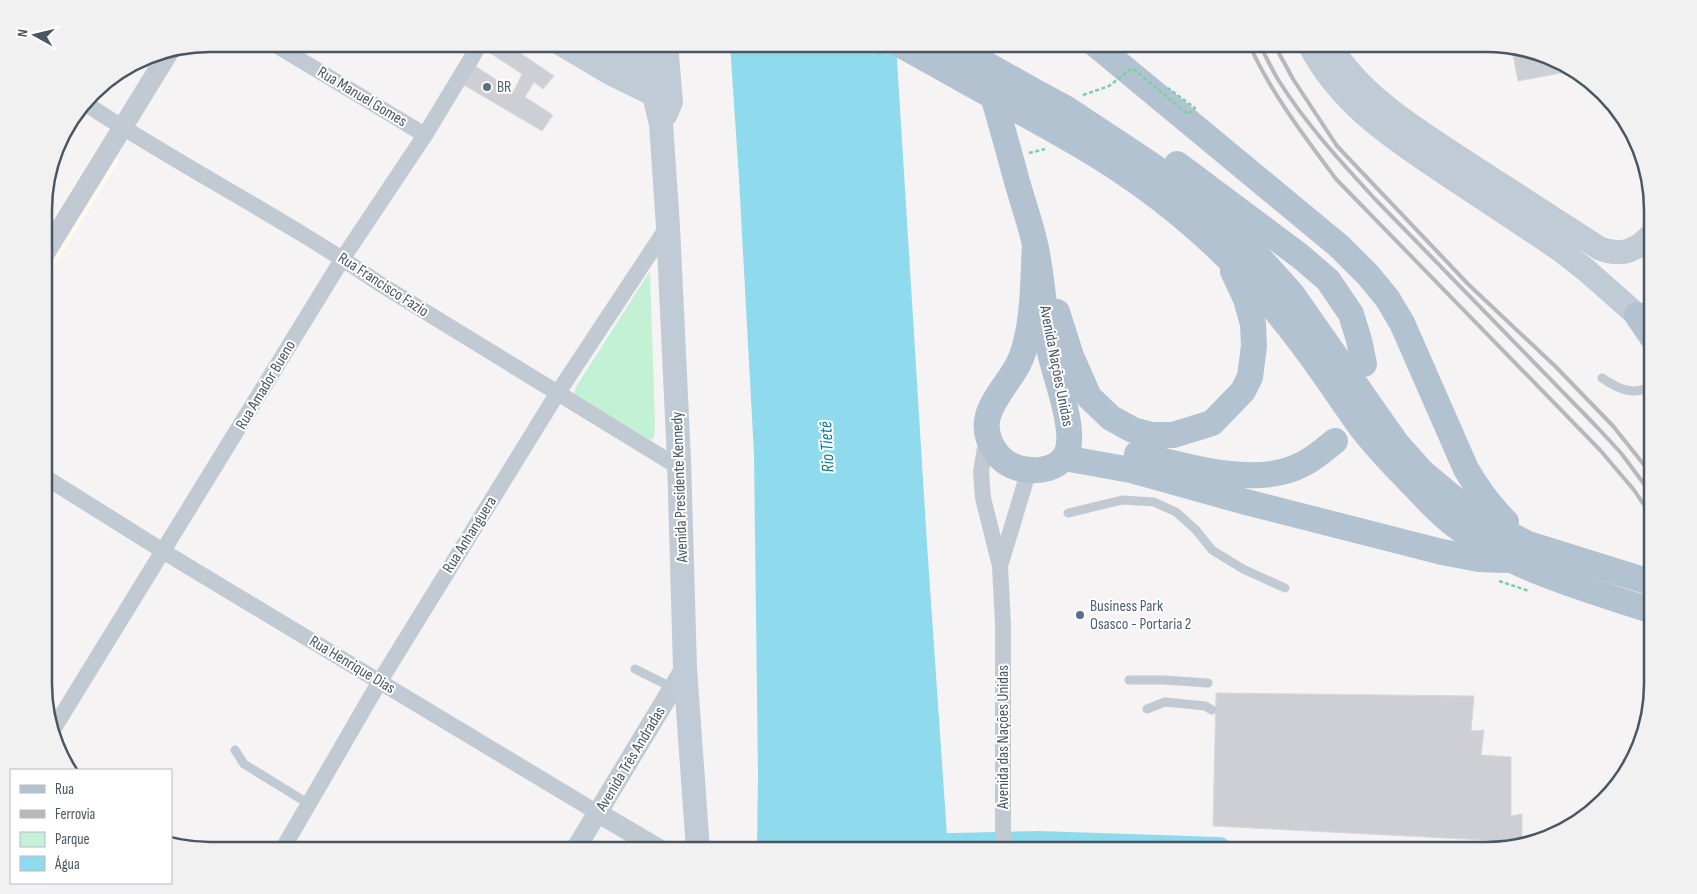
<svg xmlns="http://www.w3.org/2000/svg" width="1697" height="894" font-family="'Sofia Sans Condensed',sans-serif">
<rect width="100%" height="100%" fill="#f5f3f3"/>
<path fill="#fdf9ef" d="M96,149L120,160L44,283V233Z"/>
<path fill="#c3f1d5" d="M650,271L655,425L654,438L650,440L574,394L576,387Z"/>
<path fill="#90daee" d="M730,44H896L927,544L948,850H757L758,774L754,454L739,179Z"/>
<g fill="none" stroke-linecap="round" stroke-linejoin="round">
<path stroke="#90daee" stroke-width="26" d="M912,847L1038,844L1219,850"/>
</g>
<g fill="#cdcfd5" stroke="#d7d9de">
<path d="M492,44H507L554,76L543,89L534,82L525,97L553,115L542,131L464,85L475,66L514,91L522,74L487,51Z"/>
<path d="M1512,50L1561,61L1572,71L1518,81Z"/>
<path d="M1216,693L1474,696L1471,731L1484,730L1481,755L1511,757V816L1522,814V842L1213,826Z"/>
</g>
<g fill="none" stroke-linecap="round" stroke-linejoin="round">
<g stroke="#7ad0a6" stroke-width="2.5" stroke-dasharray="4 2.5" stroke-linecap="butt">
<path d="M1029,153L1045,149"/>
<path d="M1499,581L1529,591"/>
</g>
<g stroke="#c1cad2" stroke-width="9">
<path d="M1602,378C1618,389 1635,397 1652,385"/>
<path d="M1068,513L1122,500L1154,502L1176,512L1196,530L1212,550L1243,569L1285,588"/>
<path d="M635,669L673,688"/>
<path d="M1129,680H1164L1208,683"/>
<path d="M1147,709L1165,702L1205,706L1212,710"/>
<path d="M235,750L244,764L309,804"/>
</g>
<g stroke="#c1cad2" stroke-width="16">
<path d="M274,44L425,135"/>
<path d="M86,104C182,167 285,219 380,284L680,468"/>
<path d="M987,436L981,472L983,498L1000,566L1003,624V850"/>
<path d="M45,477L179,561L598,813"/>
<path d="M1000,566L1029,470"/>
<path d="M54,728L343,258L425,135L480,44"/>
<path d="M282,850L380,681L557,394L668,226"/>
</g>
<g stroke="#c1cad2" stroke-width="20">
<path d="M44,255L169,52"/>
<path d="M598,813L661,850"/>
<path d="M575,850L685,668"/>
</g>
<g stroke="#c1cbd6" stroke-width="24">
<path d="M561,44L610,73L665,100"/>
<path d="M600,44L650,69L663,74"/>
<path d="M648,44L654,95L661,124L668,226L679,460L685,668L698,850"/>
<path d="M1309,44C1339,104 1395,140 1449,176C1487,201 1525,226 1563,252L1586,270L1637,315L1652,326"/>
<path d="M1329,44C1363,99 1419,131 1472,166C1514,193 1557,221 1599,248C1620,257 1637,251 1652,234"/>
<path d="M666,114L671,102L666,44"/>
</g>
<g stroke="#b3c2d1" stroke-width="26">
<path d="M978,44C991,89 1004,133 1016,178C1022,200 1030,222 1035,244C1043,279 1044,316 1050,352C1055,378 1080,437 1064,458C1056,468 1041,471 1030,470C1015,469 1003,463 995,451C974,420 997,398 1013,373C1019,364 1024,352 1026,342C1034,311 1033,276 1035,244"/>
<path d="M1095,44L1287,203L1339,246L1368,275L1387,298L1402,323L1466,469C1478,490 1489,505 1506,522"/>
<path d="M1041,95L1067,109L1159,170L1248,245L1292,294L1397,444L1422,472L1457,501L1487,523L1528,544L1653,583"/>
<path d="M1057,132C1145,180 1223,243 1285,322C1313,356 1337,394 1363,430C1379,450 1398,470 1416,488C1428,501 1441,515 1456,526C1513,570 1586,589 1653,611"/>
<path d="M1177,164L1300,256L1328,280L1351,314L1359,340L1364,364"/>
<path d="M1057,312L1071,356L1089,397L1111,418L1133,430L1152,435H1173L1212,423L1243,391L1250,377L1254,346L1253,324L1246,299L1233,271"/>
<path d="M1637,315L1652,337"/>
<path d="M1137,454C1185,466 1257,489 1303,464C1315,458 1325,449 1335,441"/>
<path d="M1064,458L1131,470L1246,502L1442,552L1479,559L1506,560"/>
</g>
<g stroke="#b5b8bd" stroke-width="4">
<path d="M1249,44C1271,93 1304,136 1336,179L1600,450L1634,490L1653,518"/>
<path d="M1259,44C1266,56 1272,70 1279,81C1306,124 1340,161 1374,198L1596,426L1621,453L1653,496"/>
<path d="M1274,44L1293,79L1337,146L1468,284L1556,367L1613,426L1653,476"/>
</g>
<g stroke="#7ad0a6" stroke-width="2.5" stroke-dasharray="4 2.5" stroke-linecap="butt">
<path d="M862,44L881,54"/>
<path d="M1083,95L1109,86L1132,68L1188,114L1195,108L1168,88"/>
</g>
<g stroke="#b3c2d1" stroke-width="26">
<path d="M899,44L1057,132"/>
<path d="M950,44L1041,95"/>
</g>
</g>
<g fill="#5c6f8a" stroke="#fff" stroke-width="2">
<circle cx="487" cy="87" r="5"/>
<circle cx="1080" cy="615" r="5"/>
</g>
<g text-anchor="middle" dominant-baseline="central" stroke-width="4" stroke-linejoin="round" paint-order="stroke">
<g font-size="16" fill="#4e5e75" stroke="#fff" text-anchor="start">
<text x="497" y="87">BR</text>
<text x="1090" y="606">Business Park<tspan x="1090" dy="18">Osasco - Portaria 2</tspan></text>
</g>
<g font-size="16" fill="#4a5661" stroke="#fff">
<text transform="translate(362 97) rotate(31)">Rua Manuel Gomes</text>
<text transform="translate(383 285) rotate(33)">Rua Francisco Fazio</text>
<text transform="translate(1056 366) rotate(79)">Avenida Nações Unidas</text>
<text transform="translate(266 385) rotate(-59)">Rua Amador Bueno</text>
<text transform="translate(680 487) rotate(-92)">Avenida Presidente Kennedy</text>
<text transform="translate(470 535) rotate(-58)">Rua Anhanguera</text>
<text transform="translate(352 665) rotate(31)">Rua Henrique Dias</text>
<text transform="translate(1003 737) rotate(-90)">Avenida das Nações Unidas</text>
<text transform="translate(631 759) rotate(-59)">Avenida Três Andradas</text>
</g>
<g font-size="18" font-style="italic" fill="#0c7c9b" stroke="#fff">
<text transform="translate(827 447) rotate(-93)">Rio Tietê</text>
</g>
</g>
<path d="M0 0H1697V894H0ZM210 52H1486A158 158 0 0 1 1644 210V684A158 158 0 0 1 1486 842H210A158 158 0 0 1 52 684V210A158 158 0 0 1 210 52Z" fill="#f1f1f2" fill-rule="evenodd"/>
<path fill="none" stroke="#4a5661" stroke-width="2.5" d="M210 52H1486A158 158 0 0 1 1644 210V684A158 158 0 0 1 1486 842H210A158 158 0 0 1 52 684V210A158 158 0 0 1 210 52Z"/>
<rect x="10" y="769" width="162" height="115" fill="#ffffff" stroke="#b7bbc0"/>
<rect x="20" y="785" width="25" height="8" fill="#b3c2d1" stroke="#b7bbc0"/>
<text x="55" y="794" font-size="15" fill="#4a5661">Rua</text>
<rect x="20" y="810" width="25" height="8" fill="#b5b8bd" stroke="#b7bbc0"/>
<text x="55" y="819" font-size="15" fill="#4a5661">Ferrovia</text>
<rect x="20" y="832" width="25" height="15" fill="#c3f1d5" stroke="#b7bbc0"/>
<text x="55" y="844" font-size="15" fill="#4a5661">Parque</text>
<rect x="20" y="856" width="25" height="15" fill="#90daee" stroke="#b7bbc0"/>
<text x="55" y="869" font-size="15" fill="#4a5661">Água</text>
<g transform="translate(35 35) rotate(278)" stroke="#ffffff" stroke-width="4" paint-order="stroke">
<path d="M0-4L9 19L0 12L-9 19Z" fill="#4a5661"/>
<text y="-8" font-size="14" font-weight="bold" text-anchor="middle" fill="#4a5661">N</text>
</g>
</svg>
